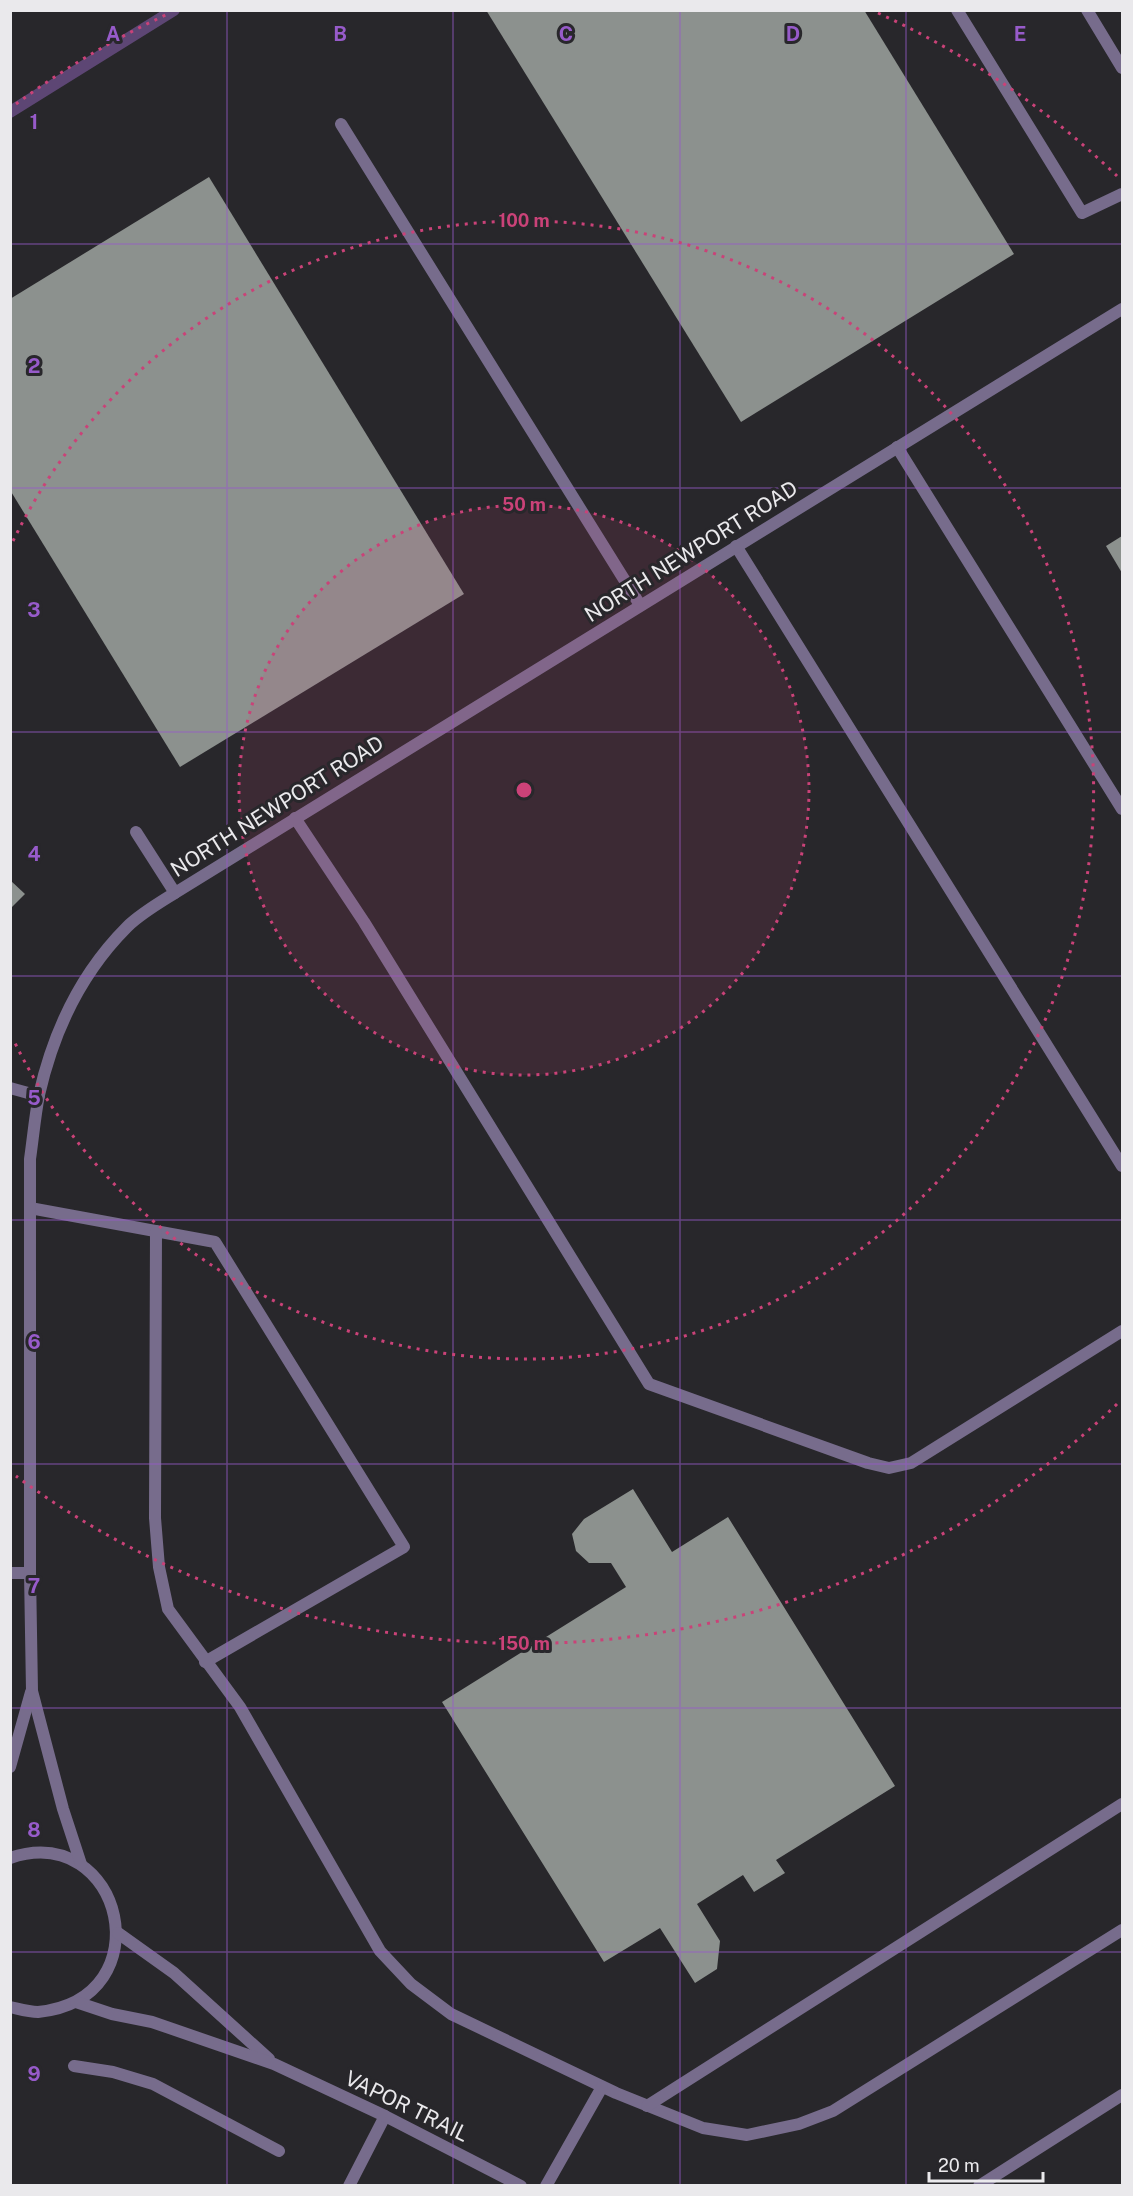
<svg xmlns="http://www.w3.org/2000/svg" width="1133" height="2196" font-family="'Public Sans',sans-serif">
<rect width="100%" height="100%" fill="#28272b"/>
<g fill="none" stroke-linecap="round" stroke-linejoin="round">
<path stroke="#5d4674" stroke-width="12" d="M10,112L174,10"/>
</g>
<g fill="#8c918e">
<path d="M486,10H864L1014,254L741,422Z"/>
<path d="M209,177L464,594L180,767L10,490V299Z"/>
<path d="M1122,536V573L1106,546Z"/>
<path d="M10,880L25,894L10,909Z"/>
<path d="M633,1489L672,1552L728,1517L895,1786L776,1860L785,1873L754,1892L743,1875L697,1904L720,1941L717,1969L695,1983L660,1928L604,1962L442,1702L626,1587L611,1563H589L576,1551L572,1534L584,1519Z"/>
</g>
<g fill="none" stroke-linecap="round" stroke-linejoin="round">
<g stroke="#776c8c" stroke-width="12">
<path d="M957,10L1082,213L1122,194"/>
<path d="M1087,10L1122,68"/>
<path d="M341,124L640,605"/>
<path d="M897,447L1122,809"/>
<path d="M736,546L1122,1166"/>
<path d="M295,818L364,922L649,1384L868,1463L889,1468L911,1463L1122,1331"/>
<path d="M136,832L175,893"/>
<path d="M10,1088L39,1096"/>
<path d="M30,1208L215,1242L404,1547L205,1662"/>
<path d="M156,1231L155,1518L159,1567L168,1609L240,1707L380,1951L411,1984L451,2014L616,2093L703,2128L747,2135L799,2124L833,2111L1122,1930"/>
<path d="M10,1573H30"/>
<path d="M74,2066L113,2072L153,2084L279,2151"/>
<path d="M647,2106L1122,1804"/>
<path d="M349,2186L385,2116"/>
<path d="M546,2186L602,2087"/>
</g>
<g stroke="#776c8c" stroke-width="12">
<path d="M10,1767L31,1692"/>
<path d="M10,1858C123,1820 165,1999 38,2012C29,2012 19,2009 10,2007"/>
<path d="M81,1864L63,1809L32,1691L30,1573V1159C33,1138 35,1116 39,1095C53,1033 81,973 127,927C140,914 159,903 175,893L1122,309"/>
<path d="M118,1933L174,1973L269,2059"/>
<path d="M76,2002L112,2014L152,2022L274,2064L385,2116L521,2186"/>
<path d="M979,2186L1122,2095"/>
</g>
</g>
<path fill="none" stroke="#975bca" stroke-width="1.5" stroke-opacity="0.55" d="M227,10V2186M453,10V2186M680,10V2186M906,10V2186M10,244H1122M10,488H1122M10,732H1122M10,976H1122M10,1220H1122M10,1464H1122M10,1708H1122M10,1952H1122"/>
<circle cx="524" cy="790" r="285" fill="#ca4278" fill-opacity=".12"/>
<g fill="none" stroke="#ca4278" stroke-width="3" stroke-dasharray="3 6">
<circle cx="524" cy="790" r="285"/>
<path d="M13 541A569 569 0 1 1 13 1039"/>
<path d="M1117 1404A854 854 0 0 1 16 1476M16 104A854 854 0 0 1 170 13M878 13A854 854 0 0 1 1117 176"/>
</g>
<g text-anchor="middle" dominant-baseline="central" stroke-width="6" stroke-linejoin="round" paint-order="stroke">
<g font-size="21" fill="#eae9ec" stroke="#28272b">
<text transform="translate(691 551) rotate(-32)">NORTH NEWPORT ROAD</text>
<text transform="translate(277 806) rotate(-32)">NORTH NEWPORT ROAD</text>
<text transform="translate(407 2106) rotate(26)">VAPOR TRAIL</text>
</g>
</g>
<g font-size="20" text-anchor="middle" font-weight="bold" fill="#975bca" stroke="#28272b" stroke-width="6" stroke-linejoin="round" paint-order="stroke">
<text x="113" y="41">A</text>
<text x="340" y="41">B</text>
<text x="566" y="41">C</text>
<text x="793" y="41">D</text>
<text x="1020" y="41">E</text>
<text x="34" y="129">1</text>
<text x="34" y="373">2</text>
<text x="34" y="617">3</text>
<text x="34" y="861">4</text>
<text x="34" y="1105">5</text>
<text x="34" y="1349">6</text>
<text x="34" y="1593">7</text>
<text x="34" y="1837">8</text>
<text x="34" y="2081">9</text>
</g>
<circle cx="524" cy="790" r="9" fill="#ca4278" stroke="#28272b" stroke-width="3"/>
<g font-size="18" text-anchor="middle" font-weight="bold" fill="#ca4278" stroke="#28272b" stroke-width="6" stroke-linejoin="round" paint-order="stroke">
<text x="524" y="227">100 m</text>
<text x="524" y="511">50 m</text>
<text x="524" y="1650">150 m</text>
</g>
<rect width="1133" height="2196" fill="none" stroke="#eae9ec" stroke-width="24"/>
<path d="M929 2172v9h114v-9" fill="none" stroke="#eae9ec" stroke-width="3"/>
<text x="938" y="2172" font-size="18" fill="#eae9ec" stroke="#28272b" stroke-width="4.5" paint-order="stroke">20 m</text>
</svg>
